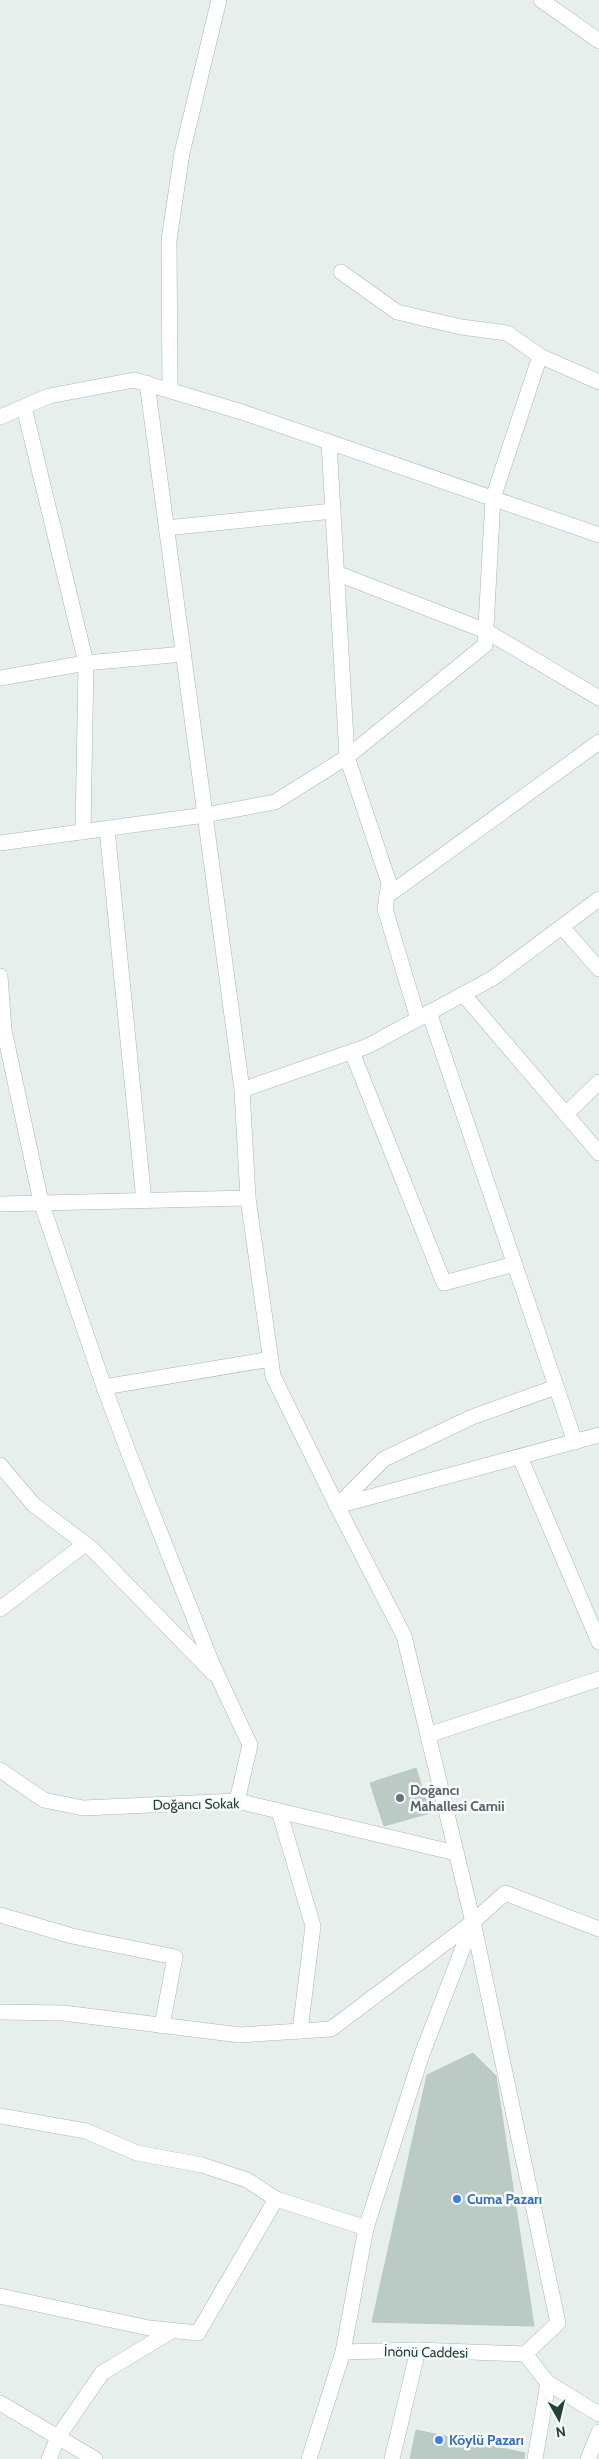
<svg xmlns="http://www.w3.org/2000/svg" width="599" height="2459" font-family="Cabin,sans-serif">
<rect width="100%" height="100%" fill="#e6efeb"/>
<g fill="#bbcac4" stroke="#b8c9c2">
<path d="M416,1768L430,1813L384,1826L370,1783Z"/>
<path d="M473,2053L496,2076L534,2326L372,2322L427,2075Z"/>
<path d="M416,2430L525,2453L524,2459H410Z"/>
</g>
<g fill="none" stroke-linecap="round" stroke-linejoin="round">
<g stroke="#a8b8b2" stroke-width="16">
<g id="street">
<path d="M541,0L599,41"/>
<path d="M540,356L599,382"/>
<path d="M147,383L242,1090L248,1198L273,1376L337,1506L404,1636L473,1922L558,2323L525,2354"/>
<path d="M24,407L86,663L83,832"/>
<path d="M329,442L347,757L389,883L385,909L418,1019"/>
<path d="M166,528L333,511"/>
<path d="M336,573L486,631L599,698"/>
<path d="M0,678L86,663L183,654"/>
<path d="M107,829L144,1201"/>
<path d="M0,843L205,815L275,802L347,757L485,645L493,498L540,356L507,333L461,327L397,312L341,272"/>
<path d="M387,896L599,742"/>
<path d="M562,927L599,969"/>
<path d="M0,976L4,1030L41,1202L104,1387L131,1459L213,1666L250,1745L237,1801"/>
<path d="M463,994L599,1153"/>
<path d="M429,1012L575,1442"/>
<path d="M352,1052L444,1283L515,1264"/>
<path d="M242,1090L368,1046L493,978L599,899"/>
<path d="M566,1114L599,1082"/>
<path d="M0,1204L248,1198"/>
<path d="M104,1387L271,1359"/>
<path d="M520,1457L599,1642"/>
<path d="M0,1465L34,1505L92,1549L213,1673"/>
<path d="M338,1505L384,1459L472,1417L556,1387"/>
<path d="M337,1506L599,1435"/>
<path d="M0,1609L85,1544"/>
<path d="M428,1735L599,1679"/>
<path d="M0,1770L44,1800L83,1808L237,1801L456,1853"/>
<path d="M279,1811L313,1926L300,2031"/>
<path d="M0,1915L72,1936L175,1957L162,2026"/>
<path d="M0,2012L63,2013L240,2035L331,2029L473,1922"/>
<path d="M0,2116L86,2131L137,2153L202,2165L247,2180L276,2199"/>
<path d="M0,2296L149,2328L198,2333L276,2199L366,2228"/>
<path d="M343,2352L366,2228L422,2054L473,1922L505,1893L599,1929"/>
<path d="M0,2403L95,2459"/>
<path d="M49,2459L58,2437L102,2373L173,2330"/>
<path d="M309,2459L343,2352L418,2350L525,2354L548,2383L599,2414"/>
<path d="M392,2459L418,2350"/>
<path d="M535,2459L548,2383"/>
<path d="M588,2459L599,2432"/>
</g>
</g>
<g stroke="#a4bbb3" stroke-width="16">
<g id="secondary">
<path d="M170,390L169,240L182,153L219,0"/>
<path d="M0,417L49,396L134,380L242,412L599,535"/>
</g>
</g>
<use href="#street" stroke="#fff" stroke-width="15"/>
<use href="#secondary" stroke="#fff" stroke-width="15"/>
</g>
<circle fill="#6b7280" stroke="#f7fbf9" stroke-width="2" cx="400" cy="1798" r="5"/>
<g fill="#3f7fe0" stroke="#f7fbf9" stroke-width="2">
<circle cx="457" cy="2199" r="5"/>
<circle cx="439" cy="2440" r="5"/>
</g>
<g text-anchor="middle" dominant-baseline="central" stroke-width="5" stroke-linejoin="round" paint-order="stroke">
<g font-size="14" font-weight="bold" fill="#5b616d" stroke="#f7fbf9" text-anchor="start">
<text x="410" y="1790">Doğancı<tspan x="410" dy="16">Mahallesi Camii</tspan></text>
</g>
<g font-size="14" fill="#24423a" stroke="#f7fbf9">
<text transform="translate(196 1804) rotate(-1)">Doğancı Sokak</text>
<text transform="translate(426 2352) rotate(1)">İnönü Caddesi</text>
</g>
<g font-size="14" font-weight="bold" fill="#366cbe" stroke="#f7fbf9" text-anchor="start">
<text x="467" y="2199">Cuma Pazarı</text>
<text x="449" y="2440">Köylü Pazarı</text>
</g>
</g>
<g transform="translate(559 2419) rotate(172)" stroke="#f7fbf9" stroke-width="4" paint-order="stroke">
<path d="M0-4L9 19L0 12L-9 19Z" fill="#24423a"/>
<text y="-8" font-size="14" font-weight="bold" text-anchor="middle" fill="#24423a">N</text>
</g>
</svg>
